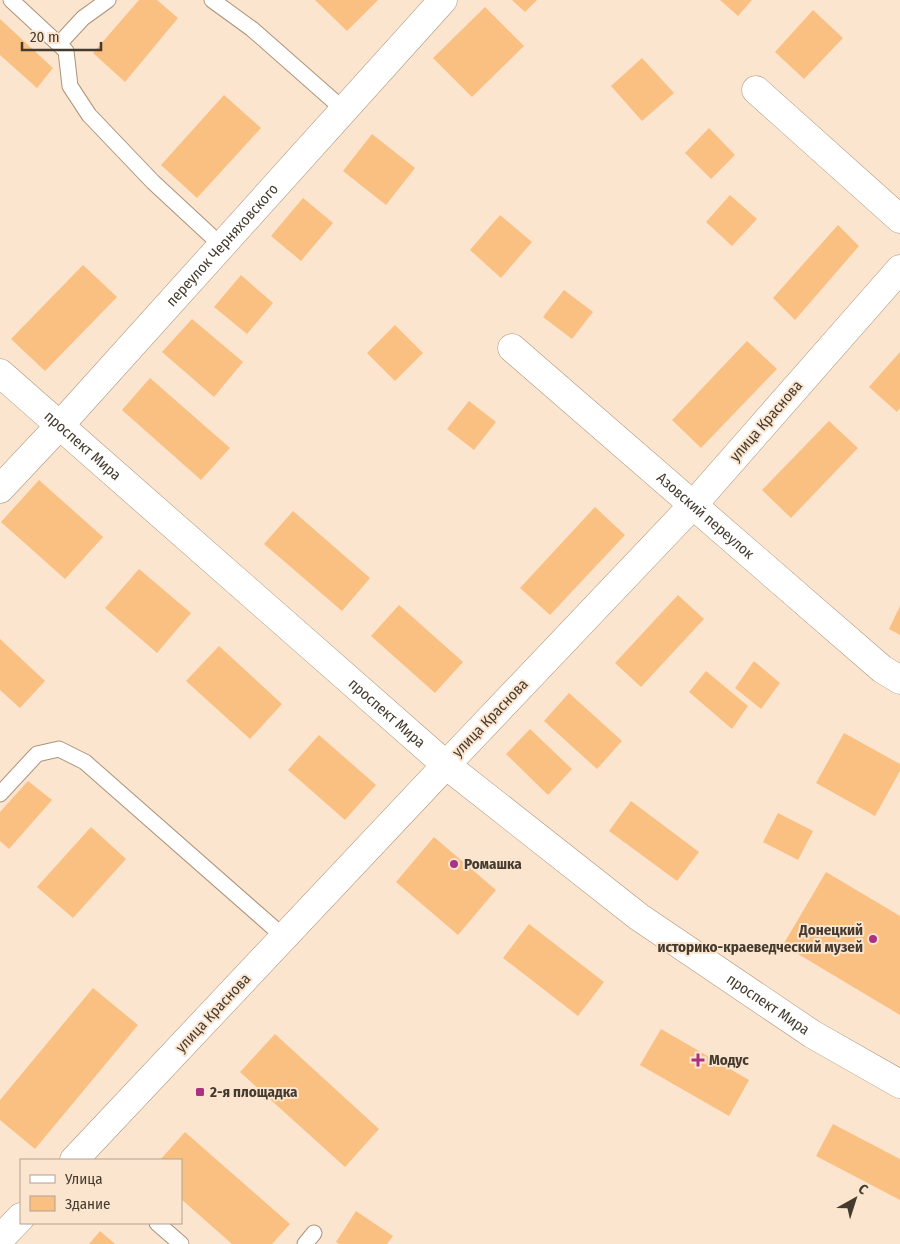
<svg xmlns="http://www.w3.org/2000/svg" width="900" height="1244" font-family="'Fira Sans Condensed',sans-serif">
<rect width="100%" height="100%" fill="#fbe5cf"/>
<g fill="#fac082">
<path d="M139,0H157L178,18L125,82L93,53Z"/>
<path d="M315,0H378L347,31Z"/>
<path d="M512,0H537L525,12Z"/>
<path d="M720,0H752L738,16Z"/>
<path d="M485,7L524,46L472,97L433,58Z"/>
<path d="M813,10L843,38L804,79L775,52Z"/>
<path d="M0,19L53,68L37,88L0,55Z"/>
<path d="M642,58L674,93L642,121L611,86Z"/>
<path d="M224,95L261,128L197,198L161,165Z"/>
<path d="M709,128L735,155L711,179L685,153Z"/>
<path d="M372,134L415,168L386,205L343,171Z"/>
<path d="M730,195L757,219L732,246L706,222Z"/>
<path d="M303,198L333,223L301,261L271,236Z"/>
<path d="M500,215L532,242L501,278L470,250Z"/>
<path d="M838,225L859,246L795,320L773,298Z"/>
<path d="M83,265L117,297L45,371L11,339Z"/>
<path d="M241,275L273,303L247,334L214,307Z"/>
<path d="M564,290L593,312L572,339L543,317Z"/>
<path d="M192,319L243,362L214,397L162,352Z"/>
<path d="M395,325L423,353L395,381L367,353Z"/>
<path d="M747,341L777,369L701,448L672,420Z"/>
<path d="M900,352V408L897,412L869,387Z"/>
<path d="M150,378L230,448L201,480L122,410Z"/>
<path d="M469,401L496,422L474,450L447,429Z"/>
<path d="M829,421L858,448L791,518L762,490Z"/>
<path d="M39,480L103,537L65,579L1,522Z"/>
<path d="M595,507L625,535L550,615L520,588Z"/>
<path d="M293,511L370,578L342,611L264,544Z"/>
<path d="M139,569L191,613L157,653L105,608Z"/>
<path d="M678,595L704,619L641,687L615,663Z"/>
<path d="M399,605L463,662L435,693L371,636Z"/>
<path d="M900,606V635L889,629Z"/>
<path d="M0,639L45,681L20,708L0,690Z"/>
<path d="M219,646L282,704L250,739L186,681Z"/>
<path d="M754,661L780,683L761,709L735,688Z"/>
<path d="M706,671L748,706L732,729L689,692Z"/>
<path d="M569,693L622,741L597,769L544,721Z"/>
<path d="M530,729L572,769L548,795L506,754Z"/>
<path d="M844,733L900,764V771L875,816L816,783Z"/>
<path d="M319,735L376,785L345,820L288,770Z"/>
<path d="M28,781L52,800L9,849L0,841V812Z"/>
<path d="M631,801L699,852L677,881L609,831Z"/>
<path d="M778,813L813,831L798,860L763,842Z"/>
<path d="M91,827L126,859L73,918L37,887Z"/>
<path d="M434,837L496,890L458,935L396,882Z"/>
<path d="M826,872L900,916V1015L783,945Z"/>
<path d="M529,924L604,982L578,1016L503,958Z"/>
<path d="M93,988L138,1025L35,1149L0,1120V1100Z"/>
<path d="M661,1029L749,1080L729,1116L640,1065Z"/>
<path d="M275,1034L379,1129L345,1167L240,1072Z"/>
<path d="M833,1124L900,1159V1200L816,1156Z"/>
<path d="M185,1132L290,1224L272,1244H232L181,1199V1160H160Z"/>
<path d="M356,1211L393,1236L387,1244H339L336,1242Z"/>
<path d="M100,1231L115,1244H89Z"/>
</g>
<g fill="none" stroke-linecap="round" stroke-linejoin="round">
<g stroke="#ad9379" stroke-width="17">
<g id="service">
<path d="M11,0L66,51L70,86L89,115L153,182L222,246"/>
<path d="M212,0L252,29L344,110"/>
<path d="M59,44L83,18L108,0"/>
<path d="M0,794L37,754L59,749L85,762L284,937"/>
<path d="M157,1223L181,1244"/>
<path d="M305,1244L314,1233"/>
</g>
</g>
<g stroke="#ad9379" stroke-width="29">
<g id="minor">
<path d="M756,90L900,219"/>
<path id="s1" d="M900,269L693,505L446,765L639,917L812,1034L900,1084"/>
<path id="s2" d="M512,348L882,669L900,680"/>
<path id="s3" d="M0,489L61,424L443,0"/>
</g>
</g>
<g stroke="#ad9379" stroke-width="29">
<g id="tertiary">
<path id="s4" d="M0,373L446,765L74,1160"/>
<path d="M0,1239L21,1217"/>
</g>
</g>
<use href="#service" stroke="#fff" stroke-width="15"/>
<use href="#minor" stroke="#fff" stroke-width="28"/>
<use href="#tertiary" stroke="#fff" stroke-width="28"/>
</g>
<g fill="#ab3184" stroke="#fbe5cf" stroke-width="2">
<circle cx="454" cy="864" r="5"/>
<circle cx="873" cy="939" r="5"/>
<path d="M695.5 1052.5h5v5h5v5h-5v5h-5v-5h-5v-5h5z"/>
<rect x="195" y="1087" width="10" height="10" rx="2.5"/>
</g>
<g text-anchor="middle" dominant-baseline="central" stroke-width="4" stroke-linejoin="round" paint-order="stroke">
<g font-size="15" fill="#443a2e" stroke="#fbe5cf">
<text stroke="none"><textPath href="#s3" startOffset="330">переулок Черняховского</textPath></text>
<text transform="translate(766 421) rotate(-49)">улица Краснова</text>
<text stroke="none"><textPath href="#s4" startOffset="110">проспект Мира</textPath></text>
<text stroke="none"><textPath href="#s2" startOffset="256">Азовский переулок</textPath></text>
<text stroke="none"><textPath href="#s4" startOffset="515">проспект Мира</textPath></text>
<text transform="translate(490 718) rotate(-46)">улица Краснова</text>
<text stroke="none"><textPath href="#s1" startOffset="1074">проспект Мира</textPath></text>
<text transform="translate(213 1013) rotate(-47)">улица Краснова</text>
</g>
<g font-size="15" font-weight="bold" fill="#443a2e" stroke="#fbe5cf" text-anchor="start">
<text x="464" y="864">Ромашка</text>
<text x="863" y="930" text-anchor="end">Донецкий<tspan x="863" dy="17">историко-краеведческий музей</tspan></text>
<text x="709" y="1060">Модус</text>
<text x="210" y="1092">2-я площадка</text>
</g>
</g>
<rect x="20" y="1159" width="162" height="65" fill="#fbe5cf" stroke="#b2a18f"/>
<rect x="30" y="1175" width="25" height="8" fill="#ffffff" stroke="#b2a18f"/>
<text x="65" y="1184" font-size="15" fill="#443a2e">Улица</text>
<rect x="30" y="1196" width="25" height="15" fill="#fac082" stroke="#b2a18f"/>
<text x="65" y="1209" font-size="15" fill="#443a2e">Здание</text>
<g transform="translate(855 1199) rotate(39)" stroke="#fbe5cf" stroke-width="4" paint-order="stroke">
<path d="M0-4L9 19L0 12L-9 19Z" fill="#443a2e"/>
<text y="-8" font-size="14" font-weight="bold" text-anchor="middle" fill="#443a2e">С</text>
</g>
<path d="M22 42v8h79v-8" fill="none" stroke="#443a2e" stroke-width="2.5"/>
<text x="30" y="42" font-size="15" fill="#443a2e" stroke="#fbe5cf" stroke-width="4" paint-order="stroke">20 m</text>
</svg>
